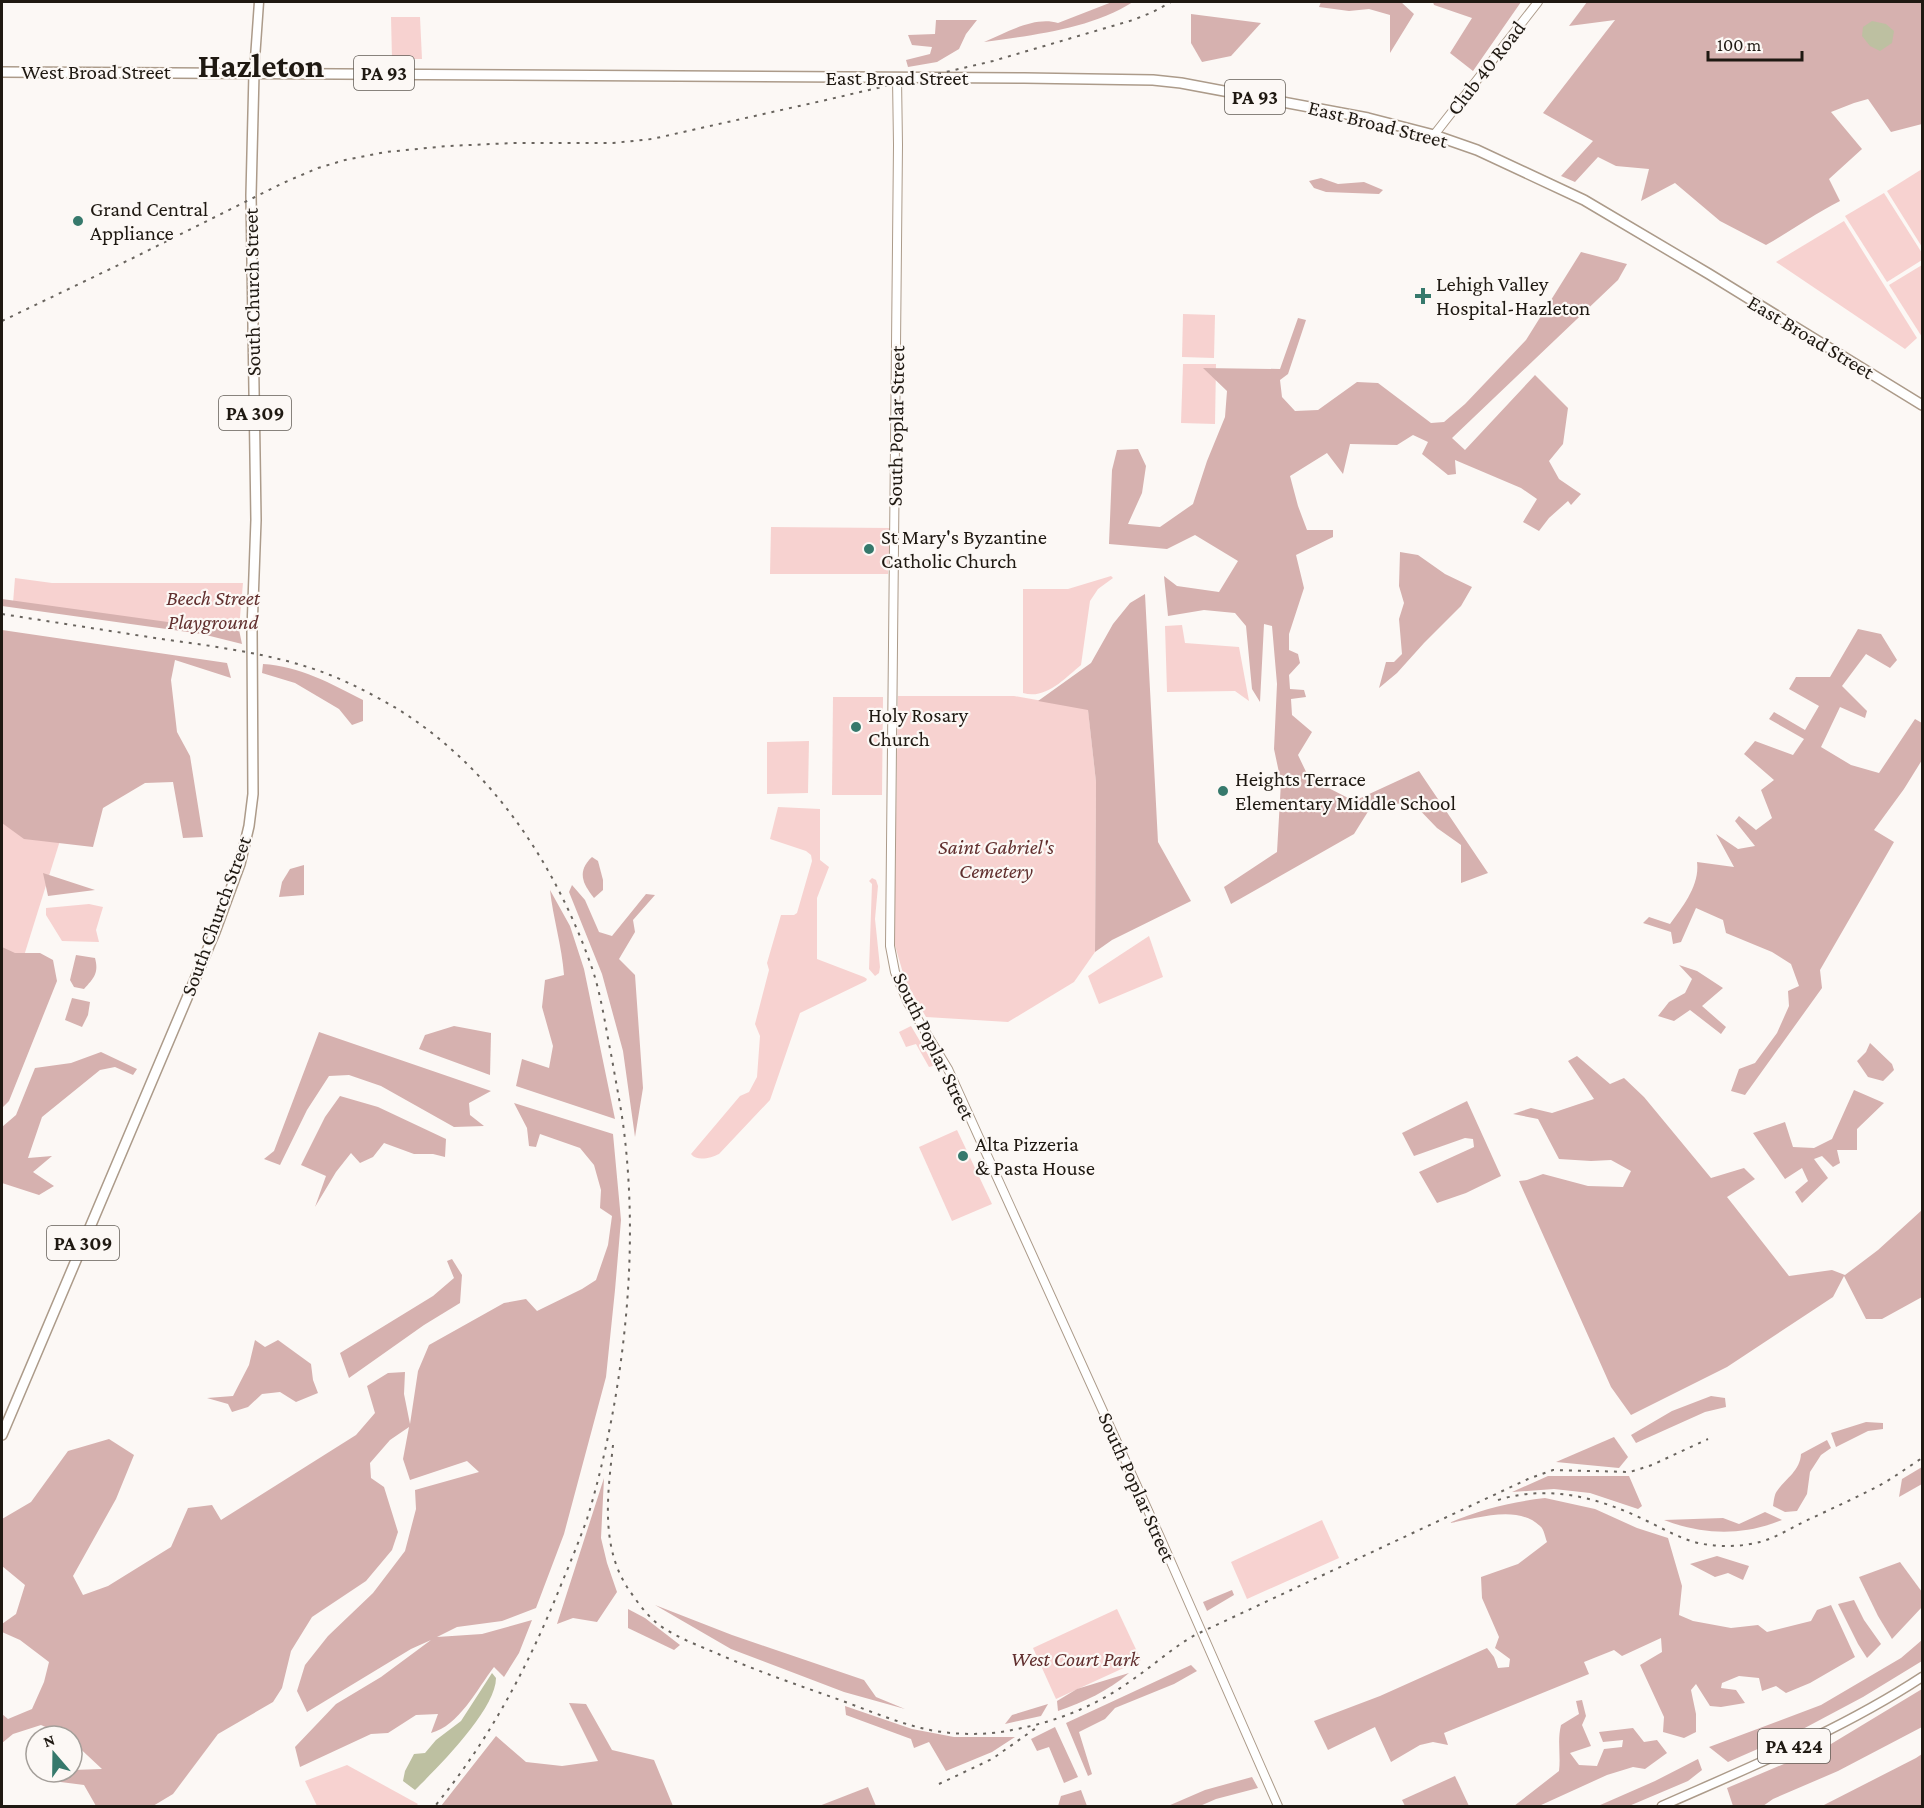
<svg xmlns="http://www.w3.org/2000/svg" width="1924" height="1808" font-family="'Crimson Pro',serif">
<rect width="100%" height="100%" fill="#fcf8f5"/>
<g fill="#f7d2d0">
<path d="M391,17H420L422,59H392Z"/>
<path d="M1922,169V247L1887,191Z"/>
<path d="M1884,193L1922,253V260L1887,282L1845,216Z"/>
<path d="M1844,221L1917,338L1905,349L1776,262Z"/>
<path d="M1922,265V337L1889,285Z"/>
<path d="M1183,314L1215,315L1214,358L1182,357Z"/>
<path d="M1183,364H1216L1215,424L1181,423Z"/>
<path d="M771,527L890,528L888,574H770Z"/>
<path d="M1111,576L1113,578L1098,589L1090,601L1081,665C1065,678 1046,700 1023,693V589H1068Z"/>
<path d="M15,578L52,583H243L238,640L13,603Z"/>
<path d="M1182,625L1185,643L1239,647L1249,701L1235,691L1167,692L1165,626Z"/>
<path d="M2,635L84,764L2,1026Z"/>
<path d="M898,696H1014L1088,709L1096,782L1095,952L1074,982L1008,1022L926,1017L905,980L894,942Z"/>
<path d="M833,697H883L882,795H832Z"/>
<path d="M809,741L808,793L767,794V742Z"/>
<path d="M778,807L820,809V860L829,867L817,898V959L864,977L867,979L866,981L800,1013L770,1100L719,1154C711,1158 697,1162 691,1154L740,1096L749,1092L757,1077L760,1036L755,1024L769,970L767,963L781,915H794L797,913L812,861L811,855L806,851L770,839Z"/>
<path d="M872,878L876,880L878,886L875,919L880,967L879,973L875,976L869,969L872,884L869,881Z"/>
<path d="M89,904L103,907L96,930L99,942L62,941L46,915V908Z"/>
<path d="M1149,936L1163,977L1099,1004L1088,976Z"/>
<path d="M911,1026L930,1058L933,1066L929,1067L916,1044L906,1047L899,1032Z"/>
<path d="M957,1130L992,1204L952,1221L919,1147Z"/>
<path d="M1322,1520L1339,1558L1247,1599L1231,1562Z"/>
<path d="M1117,1609L1141,1660L1056,1699L1033,1648Z"/>
<path d="M347,1765L418,1804L416,1806H317L305,1781Z"/>
</g>
<g fill="#d6b1af">
<path d="M1112,2H1133C1090,29 1034,35 984,42C1006,33 1034,16 1058,23Z"/>
<path d="M1321,2H1401L1414,14L1390,53V15L1369,9L1349,11L1319,7Z"/>
<path d="M1433,2H1521L1473,71L1450,53L1472,18L1434,5Z"/>
<path d="M1587,2H1922V124L1891,132L1868,99L1854,103L1831,112L1862,149L1829,179L1840,201C1814,214 1791,231 1766,245L1720,221L1675,183L1641,201L1649,169L1616,166L1598,157L1575,182L1561,176L1593,141L1543,113L1615,20L1569,26Z"/>
<path d="M1191,14L1261,23L1231,56L1202,62L1191,43Z"/>
<path d="M936,20H977L966,34L959,49L937,62L908,67L906,60L930,54L932,47L912,45L908,35L935,34Z"/>
<path d="M1321,178L1338,184L1364,182L1383,190L1379,194L1326,192L1314,188L1309,181Z"/>
<path d="M1581,252L1627,264L1618,280L1452,438L1465,450L1535,375L1568,408L1563,444L1549,461L1559,479L1581,494L1571,505L1568,501L1549,518L1539,531L1523,522L1537,499L1521,488L1455,460L1456,474L1448,475L1422,454L1428,442L1413,435L1397,445L1350,444L1343,474L1327,453L1290,476L1298,506L1307,530H1333V537L1296,555L1304,588L1289,634V650L1298,654L1300,663L1289,675L1290,689L1304,690L1306,697L1291,699L1292,715L1312,732L1298,755L1309,778L1354,801L1419,771L1488,873L1461,883V845L1437,828L1411,801L1369,810L1354,834L1231,904L1224,887L1277,852L1281,782L1274,749L1277,684L1272,626L1264,624L1260,702L1252,689L1246,626L1235,613L1204,610L1168,616L1164,576L1177,586L1219,592L1238,561L1195,535L1167,549L1109,544L1112,470L1117,450L1138,449L1146,466L1142,493L1128,524L1160,527L1193,504L1207,461L1225,417L1227,391L1203,368L1280,369L1298,318L1306,320L1288,374L1280,380L1282,397L1295,411L1318,410L1357,382L1378,383L1431,423L1444,422L1465,404L1526,340Z"/>
<path d="M1400,552L1418,555L1445,574L1472,587L1461,606L1424,643L1397,673L1379,688L1386,662H1394L1402,654L1399,619L1404,603L1399,586Z"/>
<path d="M1145,594L1158,842L1191,901L1112,940L1095,952L1096,782L1088,710L1038,701L1091,663L1113,624L1130,603Z"/>
<path d="M2,599L175,623L238,625L242,644L202,634L2,606Z"/>
<path d="M1858,629L1881,634L1897,660L1890,668L1866,654L1842,686L1867,711L1865,718L1840,707L1821,747L1851,765L1879,773L1915,719L1922,723V760L1904,789L1874,830L1894,842L1820,970L1822,988L1745,1095L1731,1091L1739,1069L1755,1063L1777,1033L1789,1006L1788,991L1799,986L1791,964L1772,952L1726,933L1723,920L1696,908L1681,942L1673,944L1671,932L1643,923L1649,917L1670,924C1683,906 1700,885 1697,862L1734,867L1716,834L1738,849L1755,846L1735,821L1739,816L1756,830L1772,818L1761,790L1774,780L1744,754L1755,741L1793,755L1804,739L1769,719L1774,712L1805,730L1819,706L1789,689L1796,677H1830Z"/>
<path d="M2,630L227,663L231,678L175,660L171,680L177,732L190,756L203,837L183,838L173,782L145,783L103,808L93,847L24,839L2,823Z"/>
<path d="M263,664C299,666 332,684 363,700V721L352,725L339,709L295,683L262,673Z"/>
<path d="M592,857L598,861L603,880V890L594,898C582,883 577,871 592,857Z"/>
<path d="M304,865V895L279,897L282,882L290,869Z"/>
<path d="M43,873L95,890L48,896Z"/>
<path d="M572,885L585,900L599,932L612,936L646,894L655,895L633,920L635,932L619,959L635,975L643,1088L635,1137L623,1051L602,974L569,892Z"/>
<path d="M550,890L570,926L584,969L615,1119L516,1086L522,1059L549,1068L553,1046L542,1007L545,980L564,975C562,946 553,918 550,890Z"/>
<path d="M2,947L15,953H40L53,960L57,981L9,1101L2,1108Z"/>
<path d="M76,955L95,958C99,973 94,978 84,989L74,987L70,980Z"/>
<path d="M1679,965L1697,971L1723,988L1702,1006L1726,1027L1721,1034L1690,1010L1674,1021L1658,1016L1669,1002L1685,993L1692,979Z"/>
<path d="M72,998L90,1002L88,1015L82,1027L65,1020Z"/>
<path d="M454,1026L491,1033L490,1075L419,1049L425,1035Z"/>
<path d="M319,1032L491,1091L469,1103L470,1115L484,1126L454,1127L381,1086L349,1075L329,1076L307,1110L280,1165L264,1159L274,1151Z"/>
<path d="M1870,1043L1892,1064L1894,1070L1883,1081L1868,1077L1857,1061L1866,1052Z"/>
<path d="M101,1052L137,1069L133,1075L115,1067L100,1070L42,1117L28,1158L52,1156L33,1172L54,1186L39,1195L2,1183V1127L16,1115L35,1068L71,1063Z"/>
<path d="M1577,1056L1610,1084L1624,1078L1644,1097L1711,1178L1744,1168L1755,1179L1727,1197L1789,1276L1832,1270L1845,1275L1878,1250L1922,1210V1297L1882,1319H1866L1844,1276L1833,1297L1727,1367L1631,1415L1611,1387L1519,1181L1527,1180L1543,1174L1588,1186L1623,1187L1631,1171L1611,1160L1591,1161L1559,1159L1538,1119L1513,1114L1531,1108L1552,1113L1594,1099L1568,1061Z"/>
<path d="M1854,1090L1884,1103L1857,1129V1150H1837L1840,1163L1833,1167L1822,1156L1814,1159L1828,1178L1802,1203L1795,1192L1808,1181L1802,1168L1785,1179L1753,1133L1785,1122L1793,1147L1814,1148L1832,1139Z"/>
<path d="M340,1096L378,1107L446,1139L445,1157L433,1154H414L384,1143L373,1157L360,1163L351,1153L336,1172L315,1207L326,1176L301,1165L325,1117Z"/>
<path d="M1467,1101L1501,1176L1466,1193L1437,1203L1419,1172L1474,1147L1473,1139L1465,1138L1414,1156L1402,1133Z"/>
<path d="M514,1103L613,1134L621,1220L615,1290L606,1377L564,1534L536,1608L502,1621L457,1627L437,1637L482,1634L532,1620L519,1653L504,1677L494,1667C477,1689 459,1726 431,1733L438,1714L416,1715L388,1733L371,1734L300,1767L295,1747L336,1704L381,1677L431,1640L411,1649L307,1712L297,1691L305,1665L328,1636L373,1593L405,1551L416,1509L415,1490L479,1472L467,1461L410,1480L403,1459L409,1427L390,1440L370,1463L371,1478L384,1487L398,1532L392,1550L366,1581L312,1617L291,1651L282,1688L273,1702L218,1734L173,1794L153,1806H96L84,1785L45,1780L48,1772H72V1770L102,1769L72,1741V1736H66L41,1725L13,1734L2,1743V1714L8,1719L32,1709L44,1682L49,1662L20,1640L2,1632V1624L16,1614L25,1585L2,1566V1519L31,1502L68,1451L109,1439L134,1455L116,1499L73,1576L83,1595L108,1586L171,1547L188,1508L212,1505L221,1520L356,1435L375,1413L367,1386L388,1373L405,1372L404,1394L410,1424L418,1371L429,1345L504,1303L526,1299L537,1311L582,1289L596,1280L608,1245L612,1216L600,1208L601,1190L594,1165L580,1148L540,1134L536,1147L529,1146L527,1128Z"/>
<path d="M452,1259L462,1275L460,1303L424,1325L349,1378L340,1353L433,1296L454,1278L447,1261Z"/>
<path d="M255,1340L265,1347L278,1340L311,1364L313,1380L318,1393L296,1402L280,1392L262,1394L248,1407L232,1412L228,1404L207,1398L233,1396L249,1365Z"/>
<path d="M1711,1396L1725,1398L1726,1407L1705,1412L1636,1443L1631,1435L1672,1411Z"/>
<path d="M1866,1422L1883,1423V1429L1868,1431L1836,1447L1831,1433Z"/>
<path d="M1614,1437L1628,1457L1619,1468L1556,1462Z"/>
<path d="M1827,1440L1831,1448L1821,1455L1810,1472L1807,1494L1797,1511L1785,1512L1773,1506C1774,1501 1774,1495 1777,1491C1786,1478 1800,1471 1801,1454Z"/>
<path d="M1922,1467V1484L1899,1497L1902,1479Z"/>
<path d="M1548,1476H1629L1642,1506L1638,1509L1590,1493L1554,1489L1512,1492Z"/>
<path d="M604,1478L601,1538L607,1563L617,1592L597,1622L573,1618L557,1624Z"/>
<path d="M1545,1498L1595,1509L1637,1528L1668,1538L1682,1586L1679,1615L1693,1621L1731,1628L1758,1625L1767,1632L1811,1621L1817,1610L1831,1605L1855,1657L1810,1683L1786,1693L1776,1686L1762,1691L1759,1678L1739,1676L1722,1683L1721,1688L1736,1690L1745,1703L1721,1707L1710,1706L1696,1684L1691,1690L1696,1714V1732L1684,1738L1663,1732L1664,1717L1640,1665L1662,1652L1661,1638L1622,1656L1614,1650L1584,1662L1589,1674L1444,1733L1448,1745L1433,1742L1420,1745L1391,1762L1375,1727L1328,1750L1314,1721L1380,1696L1487,1648L1494,1657L1498,1668L1509,1667L1510,1659L1495,1648L1499,1637L1482,1598L1481,1577L1518,1564L1547,1542C1545,1537 1544,1529 1540,1526C1517,1504 1476,1519 1449,1523C1481,1509 1511,1502 1545,1498Z"/>
<path d="M1765,1512L1782,1520C1744,1536 1702,1535 1664,1520L1723,1518L1739,1524Z"/>
<path d="M1717,1556L1749,1566L1743,1580L1728,1573L1715,1577L1690,1564Z"/>
<path d="M1900,1562L1922,1592V1607L1892,1639L1878,1616L1859,1577Z"/>
<path d="M1232,1590L1234,1595L1207,1611L1203,1602Z"/>
<path d="M1854,1600L1864,1620L1881,1644L1867,1658L1858,1644L1838,1604Z"/>
<path d="M655,1605L732,1635L864,1680L876,1697L905,1709L844,1692L731,1649Z"/>
<path d="M628,1609L645,1618L680,1645L674,1650L628,1628Z"/>
<path d="M1922,1640V1661L1863,1697L1801,1730L1728,1762L1709,1747L1821,1705L1901,1658Z"/>
<path d="M1191,1665L1197,1671L1174,1684L1115,1708L1105,1719L1079,1732L1092,1774L1088,1776L1066,1723Z"/>
<path d="M1129,1673C1108,1691 1084,1702 1058,1711L1057,1701L1077,1689Z"/>
<path d="M1922,1689V1727L1838,1771L1773,1799L1763,1806H1733L1727,1788L1831,1744Z"/>
<path d="M1582,1700L1586,1716L1582,1725L1591,1746L1570,1753L1579,1765L1597,1766L1604,1749L1622,1747L1623,1740L1603,1742L1599,1732L1633,1728L1644,1742L1657,1740L1667,1753L1645,1769L1633,1767L1607,1775L1539,1806H1514L1559,1771C1561,1755 1557,1741 1561,1725L1579,1714L1576,1701Z"/>
<path d="M569,1703L586,1704L612,1750L654,1760L673,1806H441L496,1736L526,1762L562,1766L598,1761Z"/>
<path d="M1048,1704L1041,1716L1005,1724L1012,1715Z"/>
<path d="M845,1706L912,1729L954,1737H1015L992,1752L946,1771L929,1742L914,1748L911,1739L846,1715Z"/>
<path d="M1055,1727L1078,1777L1064,1783L1049,1747L1037,1751L1031,1739Z"/>
<path d="M1922,1754V1806H1822L1916,1758Z"/>
<path d="M1698,1759L1702,1770L1688,1781L1629,1806H1598L1655,1781Z"/>
<path d="M1455,1776L1469,1806H1405L1402,1800Z"/>
<path d="M1252,1777L1258,1788L1216,1799L1200,1806H1168L1205,1790Z"/>
<path d="M868,1787L876,1806H819Z"/>
<path d="M1081,1790L1087,1806H1058L1061,1796Z"/>
</g>
<g fill="#bdc0a1">
<path d="M1872,21L1886,24L1894,31L1892,43L1880,51L1870,46L1862,36L1863,27Z"/>
<path d="M492,1673L496,1678C496,1710 437,1768 415,1790L403,1781L405,1771L414,1754L425,1753L436,1740L461,1721Z"/>
</g>
<g fill="none" stroke-linecap="round" stroke-linejoin="round">
<g stroke="#ac9b8a" stroke-width="10">
<g id="secondary">
<path d="M897,78L898,145L890,946L895,972L908,1003L948,1069L1160,1537L1278,1806"/>
<path d="M1434,135L1538,2"/>
</g>
</g>
<g stroke="#ac9b8a" stroke-width="11">
<g id="primary">
<path d="M254,73L259,2"/>
<path d="M1662,1806C1750,1767 1841,1730 1922,1677"/>
</g>
</g>
<g stroke="#ac9b8a" stroke-width="12">
<g id="highway">
<path d="M2,72L1024,78L1153,80L1181,83L1368,118L1434,135L1477,150L1584,200L1709,274L1922,405"/>
<path d="M2,1435L215,932L240,864L249,826L253,794L252,630L256,520L251,195L254,73"/>
</g>
</g>
<use href="#secondary" stroke="#fff" stroke-width="8"/>
<use href="#primary" stroke="#fff" stroke-width="8"/>
<use href="#highway" stroke="#fff" stroke-width="9"/>
<g stroke="#69645e" stroke-width="2" stroke-dasharray="3 6" stroke-linecap="butt">
<path d="M2,321L131,259L283,183L318,168L345,160L386,152L448,146L514,143H613L652,139L826,100L993,61L1133,20L1153,12L1171,2"/>
<path d="M2,614C53,622 104,630 155,638C211,646 278,654 330,675C353,684 375,696 396,708C492,767 557,866 593,971C602,999 606,1030 612,1059C616,1083 621,1107 624,1131C635,1221 630,1311 615,1400C608,1440 599,1480 587,1519C577,1547 565,1575 554,1602C523,1676 486,1744 435,1806"/>
<path d="M613,1445C608,1492 600,1544 627,1587C636,1600 646,1615 659,1625C676,1637 697,1645 716,1653C752,1669 789,1682 826,1695C858,1706 889,1720 921,1728C949,1735 983,1736 1012,1730C1056,1722 1096,1706 1132,1680C1154,1665 1172,1648 1195,1635L1528,1479L1553,1470L1630,1472L1652,1465L1708,1439"/>
<path d="M1498,1500C1550,1484 1600,1498 1647,1521C1668,1531 1687,1543 1711,1545C1726,1547 1745,1546 1760,1542C1778,1537 1794,1526 1810,1519C1835,1507 1860,1496 1884,1483C1897,1475 1910,1466 1922,1458"/>
<path d="M939,1784L992,1759L1036,1728"/>
</g>
</g>
<g fill="#36796c" stroke="#fcf8f5" stroke-width="2">
<circle cx="78" cy="221" r="6"/>
<path d="M1420 287h6v6h6v6h-6v6h-6v-6h-6v-6h6z"/>
<circle cx="869" cy="549" r="6"/>
<circle cx="856" cy="727" r="6"/>
<circle cx="1223" cy="791" r="6"/>
<circle cx="963" cy="1156" r="6"/>
</g>
<g text-anchor="middle" dominant-baseline="central" stroke-width="4.5" stroke-linejoin="round" paint-order="stroke">
<g fill="#fcf8f5" stroke="#615c56" stroke-width="1.5">
<rect x="354" y="56" width="60" height="34" rx="4.5"/>
<rect x="1225" y="80" width="60" height="34" rx="4.5"/>
<rect x="219" y="396" width="72" height="34" rx="4.5"/>
<rect x="47" y="1226" width="72" height="34" rx="4.5"/>
<rect x="1758" y="1729" width="72" height="34" rx="4.5"/>
</g>
<g font-size="20" font-weight="bold" fill="#1f1912">
<text x="384" y="73">PA 93</text>
<text x="1255" y="97">PA 93</text>
<text x="255" y="413">PA 309</text>
<text x="83" y="1243">PA 309</text>
<text x="1794" y="1746">PA 424</text>
</g>
<g font-size="21" fill="#1f1912" stroke="#fcf8f5">
<text transform="translate(1486 68) rotate(-52)">Club 40 Road</text>
<text x="96" y="72">West Broad Street</text>
<text x="897" y="78">East Broad Street</text>
<text transform="translate(1378 124) rotate(14)">East Broad Street</text>
<text transform="translate(252 292) rotate(-91)">South Church Street</text>
<text transform="translate(1811 337) rotate(31)">East Broad Street</text>
<text transform="translate(896 426) rotate(-89)">South Poplar Street</text>
<text transform="translate(216 916) rotate(-70)">South Church Street</text>
<text transform="translate(934 1046) rotate(64)">South Poplar Street</text>
<text transform="translate(1137 1487) rotate(66)">South Poplar Street</text>
</g>
<g font-size="21" fill="#1f1912" stroke="#fcf8f5" text-anchor="start">
<text x="90" y="209">Grand Central<tspan x="90" dy="24">Appliance</tspan></text>
<text x="1436" y="284">Lehigh Valley<tspan x="1436" dy="24">Hospital-Hazleton</tspan></text>
<text x="881" y="537">St Mary's Byzantine<tspan x="881" dy="24">Catholic Church</tspan></text>
<text x="868" y="715">Holy Rosary<tspan x="868" dy="24">Church</tspan></text>
<text x="1235" y="779">Heights Terrace<tspan x="1235" dy="24">Elementary Middle School</tspan></text>
<text x="975" y="1144">Alta Pizzeria<tspan x="975" dy="24">&amp; Pasta House</tspan></text>
</g>
<g font-size="21" font-style="italic" fill="#62302f" stroke="#fcf8f5">
<text x="213" y="598">Beech Street<tspan x="213" dy="24">Playground</tspan></text>
<text x="996" y="847">Saint Gabriel's<tspan x="996" dy="24">Cemetery</tspan></text>
<text x="1075" y="1659">West Court Park</text>
</g>
<g font-size="33" font-weight="bold" fill="#1f1912" stroke="#fcf8f5">
<text x="261" y="65">Hazleton</text>
</g>
</g>
<rect width="1924" height="1808" fill="none" stroke="#1f1912" stroke-width="6"/>
<g transform="translate(54 1754) rotate(340)"><circle r="28" fill="#fcf8f5" stroke="#a49f9a" stroke-width="1.5"/>
<path d="M0-4.5L10 22L0 15L-10 22Z" fill="#36796c"/>
<text y="-9" font-size="16" font-weight="bold" text-anchor="middle" fill="#1f1912">N</text>
</g>
<path d="M1708 51v9h94v-9" fill="none" stroke="#1f1912" stroke-width="3"/>
<text x="1717" y="51" font-size="18" fill="#1f1912" stroke="#fcf8f5" stroke-width="4.5" paint-order="stroke">100 m</text>
</svg>
